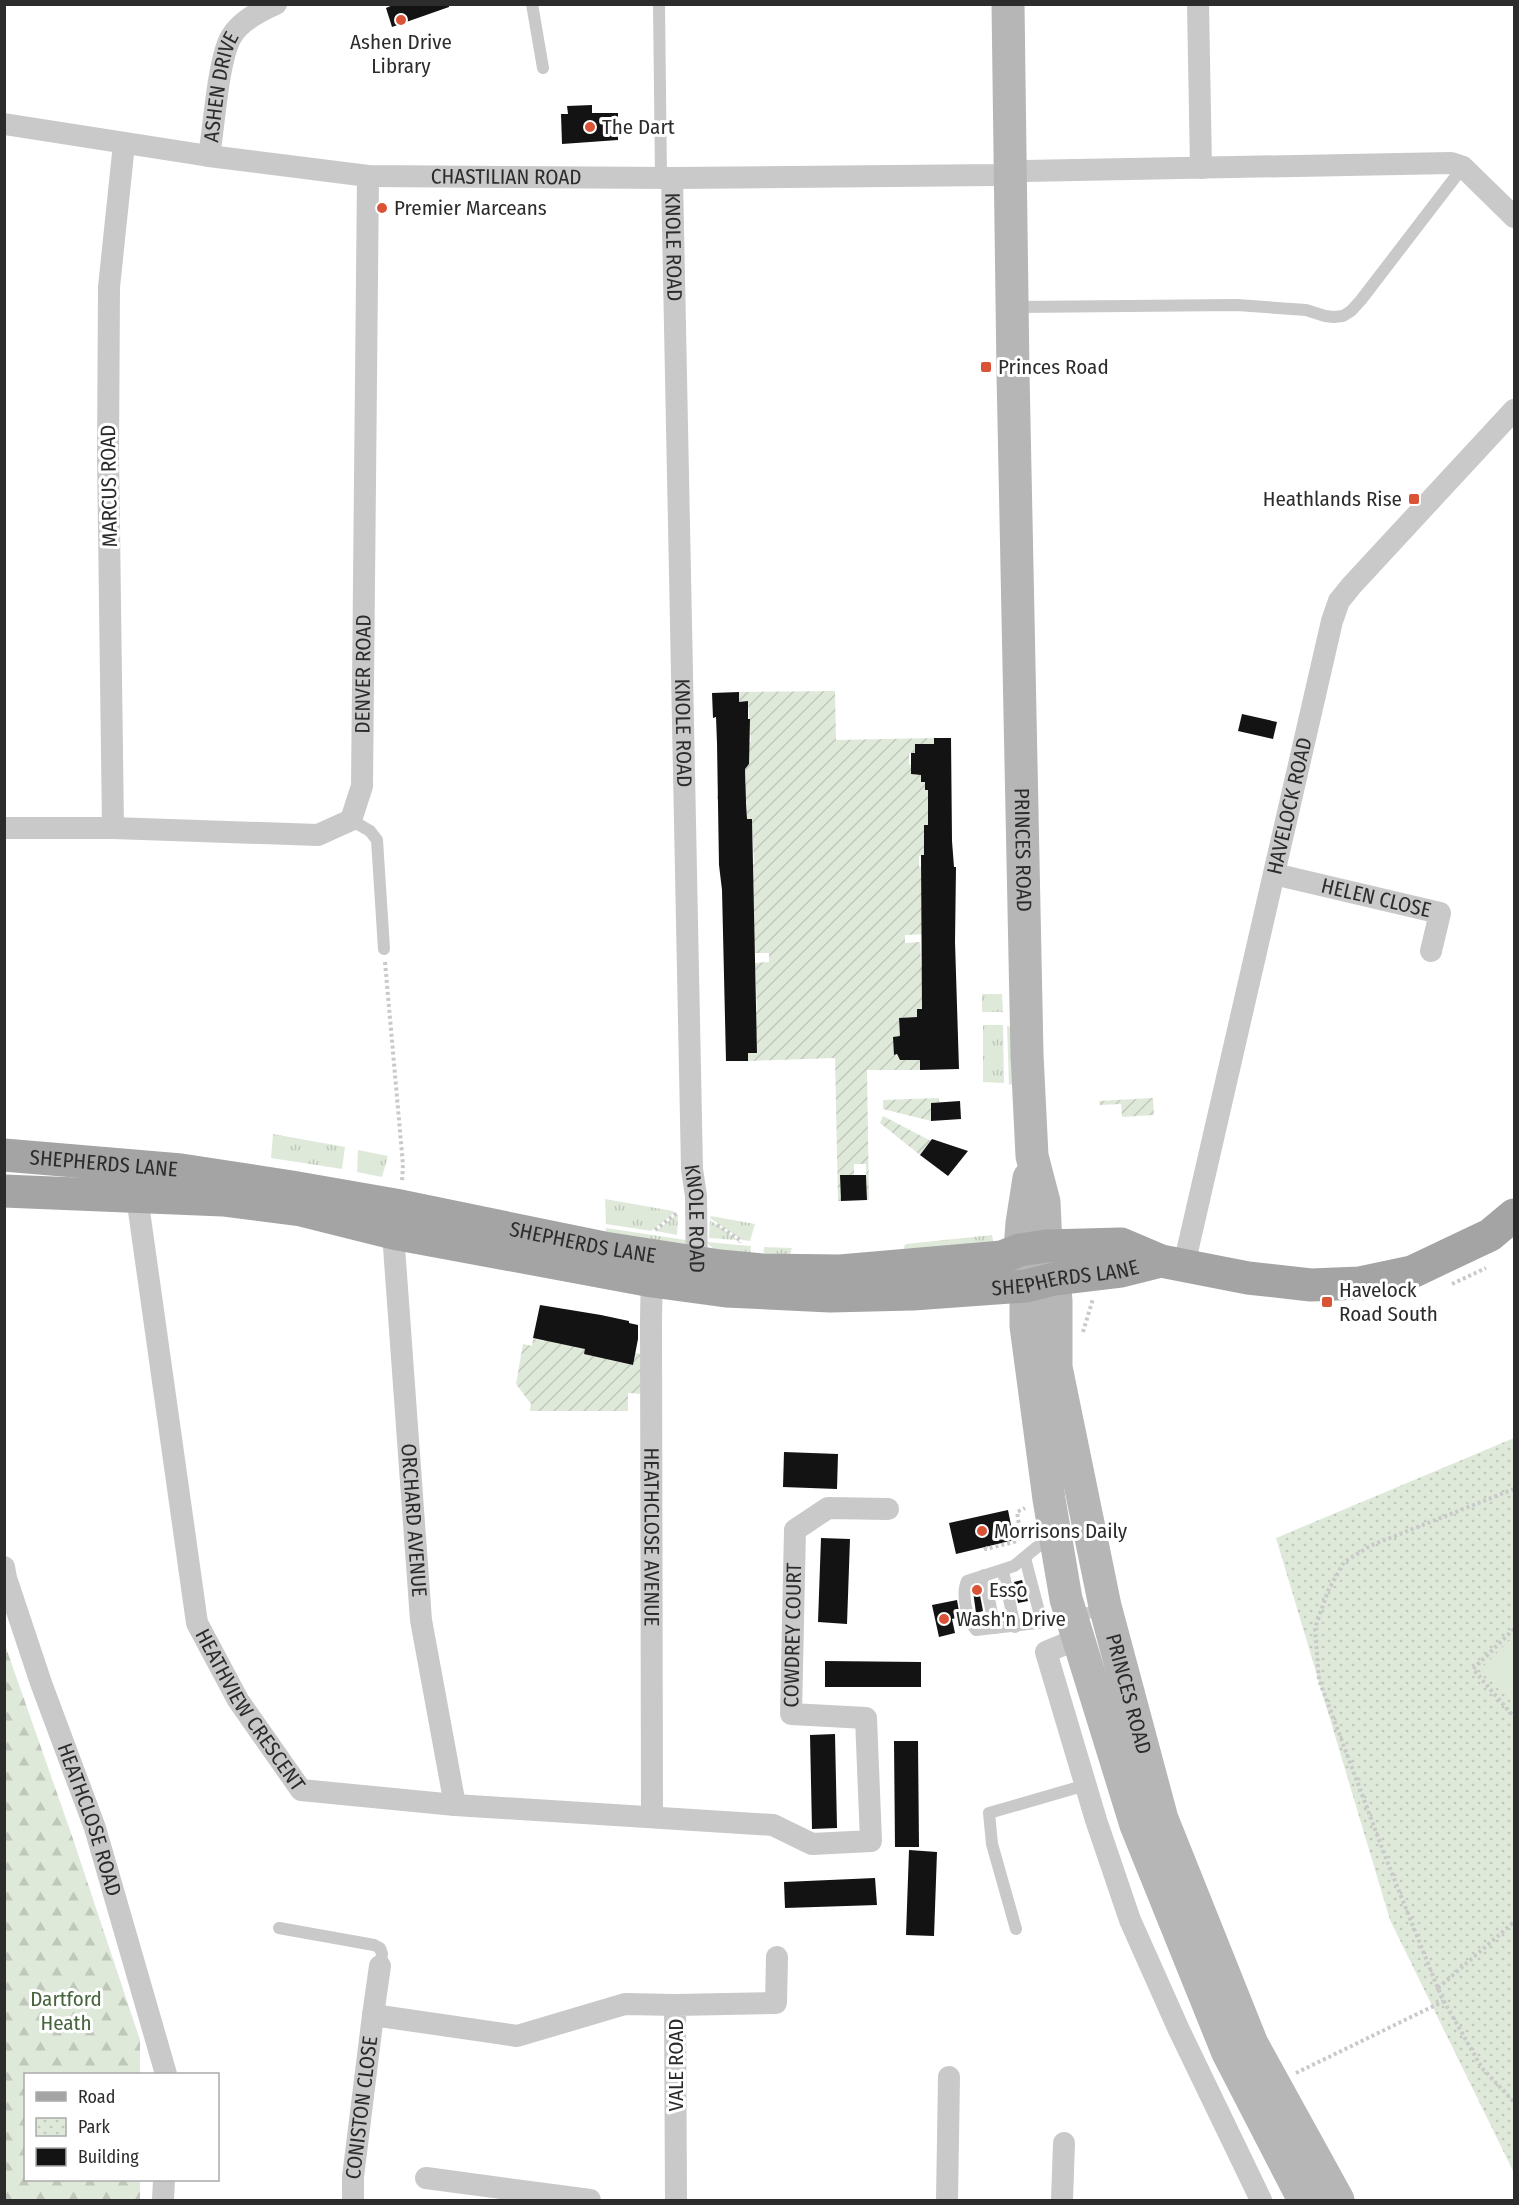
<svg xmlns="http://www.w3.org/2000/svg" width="1519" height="2205" font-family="'Fira Sans Condensed',sans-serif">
<defs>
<pattern id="grass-tufts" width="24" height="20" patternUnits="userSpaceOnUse" patternTransform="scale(1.5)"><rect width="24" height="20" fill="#dfe9da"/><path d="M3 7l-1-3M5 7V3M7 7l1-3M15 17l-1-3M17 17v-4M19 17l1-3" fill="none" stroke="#c0c8bb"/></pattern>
<pattern id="forest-firs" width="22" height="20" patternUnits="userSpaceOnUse" patternTransform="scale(1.5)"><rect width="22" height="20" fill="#dfe9da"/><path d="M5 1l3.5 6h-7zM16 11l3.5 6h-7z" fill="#c0c8bb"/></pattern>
<pattern id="park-dots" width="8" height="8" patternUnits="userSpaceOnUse" patternTransform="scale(1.5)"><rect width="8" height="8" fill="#dfe9da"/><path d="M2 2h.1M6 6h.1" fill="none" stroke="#c0c8bb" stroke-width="1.8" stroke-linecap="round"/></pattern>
<pattern id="garden-furrows" width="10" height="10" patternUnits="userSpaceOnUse" patternTransform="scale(1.5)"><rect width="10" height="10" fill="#dfe9da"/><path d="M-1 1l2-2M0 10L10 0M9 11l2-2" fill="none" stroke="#c0c8bb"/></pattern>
</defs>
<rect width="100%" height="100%" fill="#fff"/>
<g fill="url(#grass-tufts)">
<path d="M982,994H1002L1003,1012H982Z"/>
<path d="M983,1025H1003L1004,1083L983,1082Z"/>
<path d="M1007,1026L1014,1028L1012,1084L1009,1085Z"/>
<path d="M273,1134L345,1147L342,1169L271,1158Z"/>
<path d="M358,1150L388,1156L382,1177L357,1172Z"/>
<path d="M605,1199L673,1211L674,1213L651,1231L606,1224Z"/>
<path d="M676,1215H678L677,1235L656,1231Z"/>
<path d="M711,1216L755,1224L750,1241L742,1240L710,1218Z"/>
<path d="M710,1220L738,1240L709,1238Z"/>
<path d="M606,1228L692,1241L691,1246L606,1233Z"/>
<path d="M992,1235L994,1245L906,1256L904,1246L906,1244Z"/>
<path d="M706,1242L751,1246L750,1257L717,1252Z"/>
<path d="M764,1247L792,1248L788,1260L763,1258Z"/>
</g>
<path fill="url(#forest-firs)" d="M4,1642L71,1833L140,2040V2074H26V2180H140V2200H5Z"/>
<path fill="url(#park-dots)" d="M1514,1438V2173L1390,1920L1276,1538Z"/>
<g fill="url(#garden-furrows)">
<path d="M835,691L836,740L934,738V744H915V753H909V764L911,765V774L921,775L925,782V790H928V825H924V834L952,835V841H924V855L919,856V867H930V934L905,935V943L920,942L921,967L932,968L934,993H922V1009L917,1017L900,1018V1036L894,1037V1054L900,1058L920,1053V1070H867L869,1200H867L866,1164H854V1175L840,1176L841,1201H838L835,1058L748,1061V1053H757V1036L747,1012H757L755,963L769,962V953H754L720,865L754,864L752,819H734L747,816V802H742L741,798L717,799L718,792L746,784L745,769L740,768L717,743L751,742L748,702H739V692Z"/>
<path d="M939,1098V1102L931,1103V1121L883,1109V1100Z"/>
<path d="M1153,1098L1154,1115L1122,1117L1121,1104L1100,1105L1099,1101Z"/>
<path d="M883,1116L929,1140L942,1142L934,1152L925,1148L920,1155L880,1123Z"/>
<path d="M546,1334L611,1353L610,1360L632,1365L635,1353L642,1354V1394L628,1393V1411H530L531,1404L516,1384L523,1344L532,1346L533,1339L544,1341Z"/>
</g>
<path fill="#dfe9da" d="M1514,1636V1703L1482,1668Z"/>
<g fill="#131313">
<path d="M395,4H449V7L392,27L386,8Z"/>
<path d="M592,105V113H618V140L562,144L561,114H568L567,106Z"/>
<path d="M739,692V702L748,701V719H750L749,764L745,769L746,802L747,819H752L757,1053H748V1061H726L722,890L719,865L717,743L716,717L713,718L712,693Z"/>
<path d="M1242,714L1277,722L1273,739L1238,731Z"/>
<path d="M934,738H951L952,841L954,867H956L955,942L959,1069L920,1070V1060H900L897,1054L894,1055L893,1037L900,1036L899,1018L917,1017V1009H922L921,855H924V825H928V790H925V782H921V775L911,774V753H915V744H934Z"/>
<path d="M960,1101L961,1119L931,1121V1103Z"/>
<path d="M932,1139L968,1151L948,1176L920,1155Z"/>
<path d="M840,1175H866L867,1200L841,1201Z"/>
<path d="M540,1305L601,1315L629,1321V1323L638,1325V1339L633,1365L584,1354L585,1349L533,1338Z"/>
<path d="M784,1452L838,1454L837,1489L783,1487Z"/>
<path d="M1008,1510L1014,1540L956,1554L949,1523Z"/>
<path d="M821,1538L850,1539L847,1624L818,1622Z"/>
<path d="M1022,1580L1028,1601L1018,1603L1014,1582Z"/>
<path d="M979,1590L983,1611L976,1613L973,1591Z"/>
<path d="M957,1600L960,1617L952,1619L955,1633L939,1637L932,1605Z"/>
<path d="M825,1661L921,1662V1687H825Z"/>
<path d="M835,1734L837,1828L812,1829L810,1735Z"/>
<path d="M894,1741H918L919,1847H895Z"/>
<path d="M909,1850L937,1852L934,1936L906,1935Z"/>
<path d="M875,1878L877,1905L785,1908L784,1882Z"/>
</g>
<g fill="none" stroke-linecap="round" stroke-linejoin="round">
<g stroke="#c9c9c9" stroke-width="4" stroke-dasharray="3 3" stroke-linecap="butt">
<path d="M385,962L403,1165L402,1182"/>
<path d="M717,1225L740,1240V1243"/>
<path d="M655,1230L677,1213"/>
<path d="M1452,1284L1486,1268"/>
<path d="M1083,1332L1093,1299"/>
<path d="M1514,1489L1372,1545L1344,1562L1328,1591L1315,1628L1319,1680L1387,1861L1441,1996L1482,2068L1514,2102"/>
<path d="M985,1547L986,1549L1014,1542L1021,1537L1017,1512L1025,1508"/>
<path d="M1514,1629L1473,1669L1514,1717"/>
<path d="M1438,1988L1514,1922"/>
<path d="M1296,2073L1444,2001"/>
</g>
<g stroke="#c9c9c9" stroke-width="12">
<path d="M532,4L543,68"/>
<path d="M659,4L661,178"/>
<path d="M1012,307L1237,305L1306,310L1325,316L1334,317L1343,316L1351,311L1361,300L1463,167"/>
<path d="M351,820L370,831L377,840L384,949"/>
<path d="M1055,1539L1037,1547L1014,1566L967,1581C961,1594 967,1620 976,1630L1072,1619L1104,1607"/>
<path d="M1025,1558L1042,1623"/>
<path d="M1003,1571L1015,1627"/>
<path d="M984,1575L995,1628"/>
<path d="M279,1928L374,1945L380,1948L382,1954L380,1966"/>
<path d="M1016,1929L992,1844L989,1813L1086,1785"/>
</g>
<g stroke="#c9c9c9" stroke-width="22">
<path d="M1198,4L1201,168"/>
<path id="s1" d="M4,124L209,156L368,176L672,178L996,175L1024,171L1451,163L1463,167L1514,217"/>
<path id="s2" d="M209,156C214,127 218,60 231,37C240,21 260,11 276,4"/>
<path id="s3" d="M672,178L692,1169L696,1196L697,1276"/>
<path id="s4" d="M4,828H113L318,835L351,820L362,786L368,176"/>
<path d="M113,828L108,454L109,287L124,144"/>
<path id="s5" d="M1274,874L1440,913L1431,951"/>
<path id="s6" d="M138,1183L139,1211L197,1623L238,1700L301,1790L455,1805L773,1825L812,1844L871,1841L866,1718L791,1714L795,1530L828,1508L888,1509"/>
<path id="s7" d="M393,1233L421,1620L455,1805"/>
<path id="s8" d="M1184,1265L1332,621L1339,601L1352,585L1514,410"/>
<path id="s9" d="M652,1267L651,1321L652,1817"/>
<path id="s10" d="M4,1567L6,1578L41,1683L95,1828L166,2074"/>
<path d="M1077,1639L1046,1652L1096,1820L1130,1920L1179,2030L1261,2200"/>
<path d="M373,2015L380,1966"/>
<path d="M426,2178L590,2200"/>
<path d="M163,2200L164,2180"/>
<path id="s11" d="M353,2200V2177L373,2015L517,2036L625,2004L675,2005"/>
<path d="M676,2200L675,2005L776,2003L777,1957"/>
<path d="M947,2200L949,2077"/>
<path d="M1062,2200L1064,2143"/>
</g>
<g stroke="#b6b6b6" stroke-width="33">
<path id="s12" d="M1008,4L1013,373L1027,1054L1032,1156L1044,1202L1046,1246L1054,1279L1056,1301V1367L1105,1606L1162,1819L1252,2044L1338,2200"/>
<path d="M1029,1178L1022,1223L1020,1250L1026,1286V1326L1049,1499L1066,1599L1136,1825L1228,2053L1304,2200"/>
</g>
<g stroke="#a4a4a4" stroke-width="33">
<path id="s13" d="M4,1155L181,1170L292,1187L395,1205L604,1248L720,1266L762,1270L840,1271L1002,1257L1020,1250L1046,1246L1121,1244L1161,1261L1248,1278L1311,1285L1360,1283L1412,1272L1490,1235L1514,1215"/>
<path id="s14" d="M4,1191L223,1200L301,1210L393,1233L652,1281L726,1291L830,1296L913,1294L1026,1286L1054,1279L1121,1271L1161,1261"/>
</g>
</g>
<g fill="#db5336" stroke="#fff" stroke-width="2">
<circle cx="401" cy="20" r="6"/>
<circle cx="590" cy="127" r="6"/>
<circle cx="382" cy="208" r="6"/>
<rect x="980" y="361" width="12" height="12" rx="3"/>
<rect x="1408" y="493" width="12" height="12" rx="3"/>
<rect x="1321" y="1296" width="12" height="12" rx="3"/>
<circle cx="982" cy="1531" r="6"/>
<circle cx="977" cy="1590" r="6"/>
<circle cx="944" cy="1619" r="6"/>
</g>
<g text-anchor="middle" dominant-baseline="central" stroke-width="6" stroke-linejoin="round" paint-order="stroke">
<g font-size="21" fill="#2c2c2c" stroke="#fff" text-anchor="start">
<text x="401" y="42" text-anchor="middle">Ashen Drive<tspan x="401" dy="24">Library</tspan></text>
<text x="602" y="127">The Dart</text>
<text x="394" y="208">Premier Marceans</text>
<text x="998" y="367">Princes Road</text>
<text x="1402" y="499" text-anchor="end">Heathlands Rise</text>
<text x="1339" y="1290">Havelock<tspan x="1339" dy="24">Road South</tspan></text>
<text x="994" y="1531">Morrisons Daily</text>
<text x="989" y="1590">Esso</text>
<text x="956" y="1619">Wash'n Drive</text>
</g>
<g font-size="21" fill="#2c2c2c" stroke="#fff">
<text stroke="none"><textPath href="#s2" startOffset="70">ASHEN DRIVE</textPath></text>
<text stroke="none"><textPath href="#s1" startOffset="506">CHASTILIAN ROAD</textPath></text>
<text stroke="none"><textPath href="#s3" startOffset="69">KNOLE ROAD</textPath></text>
<text transform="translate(109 486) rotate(-91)">MARCUS ROAD</text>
<text stroke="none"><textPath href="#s4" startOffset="498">DENVER ROAD</textPath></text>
<text stroke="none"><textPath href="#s3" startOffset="555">KNOLE ROAD</textPath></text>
<text stroke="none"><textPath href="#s8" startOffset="471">HAVELOCK ROAD</textPath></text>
<text stroke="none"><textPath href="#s12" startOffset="846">PRINCES ROAD</textPath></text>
<text stroke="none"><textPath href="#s5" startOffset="105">HELEN CLOSE</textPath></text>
<text stroke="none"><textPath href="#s13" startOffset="100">SHEPHERDS LANE</textPath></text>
<text stroke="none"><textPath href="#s3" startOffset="1041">KNOLE ROAD</textPath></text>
<text stroke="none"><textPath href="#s13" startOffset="586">SHEPHERDS LANE</textPath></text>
<text stroke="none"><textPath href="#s14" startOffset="1071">SHEPHERDS LANE</textPath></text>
<text stroke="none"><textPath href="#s7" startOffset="288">ORCHARD AVENUE</textPath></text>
<text stroke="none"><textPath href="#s9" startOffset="270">HEATHCLOSE AVENUE</textPath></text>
<text stroke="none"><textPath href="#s6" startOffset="1494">COWDREY COURT</textPath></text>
<text stroke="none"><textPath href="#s12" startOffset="1701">PRINCES ROAD</textPath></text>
<text stroke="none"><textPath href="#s6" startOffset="546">HEATHVIEW CRESCENT</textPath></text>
<text stroke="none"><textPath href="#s10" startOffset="267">HEATHCLOSE ROAD</textPath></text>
<text transform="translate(676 2065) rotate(-90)">VALE ROAD</text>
<text stroke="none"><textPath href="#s11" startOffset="93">CONISTON CLOSE</textPath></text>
</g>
<g font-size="21" fill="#46653c" stroke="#fff">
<text x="66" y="1999">Dartford<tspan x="66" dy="24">Heath</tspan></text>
</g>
</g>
<rect width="1519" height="2205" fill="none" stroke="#2c2c2c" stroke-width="12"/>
<rect x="24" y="2073" width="195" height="108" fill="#ffffff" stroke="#ababab" stroke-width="1.5"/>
<rect x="36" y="2092" width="30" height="9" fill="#a4a4a4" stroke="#ababab" stroke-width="1.5"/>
<text x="78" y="2103" font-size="18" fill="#2c2c2c">Road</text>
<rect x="36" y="2118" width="30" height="18" fill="url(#park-dots)" stroke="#ababab" stroke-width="1.5"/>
<text x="78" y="2133" font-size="18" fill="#2c2c2c">Park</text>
<rect x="36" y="2148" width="30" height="18" fill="#131313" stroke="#ababab" stroke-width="1.5"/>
<text x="78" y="2163" font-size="18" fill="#2c2c2c">Building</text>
</svg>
